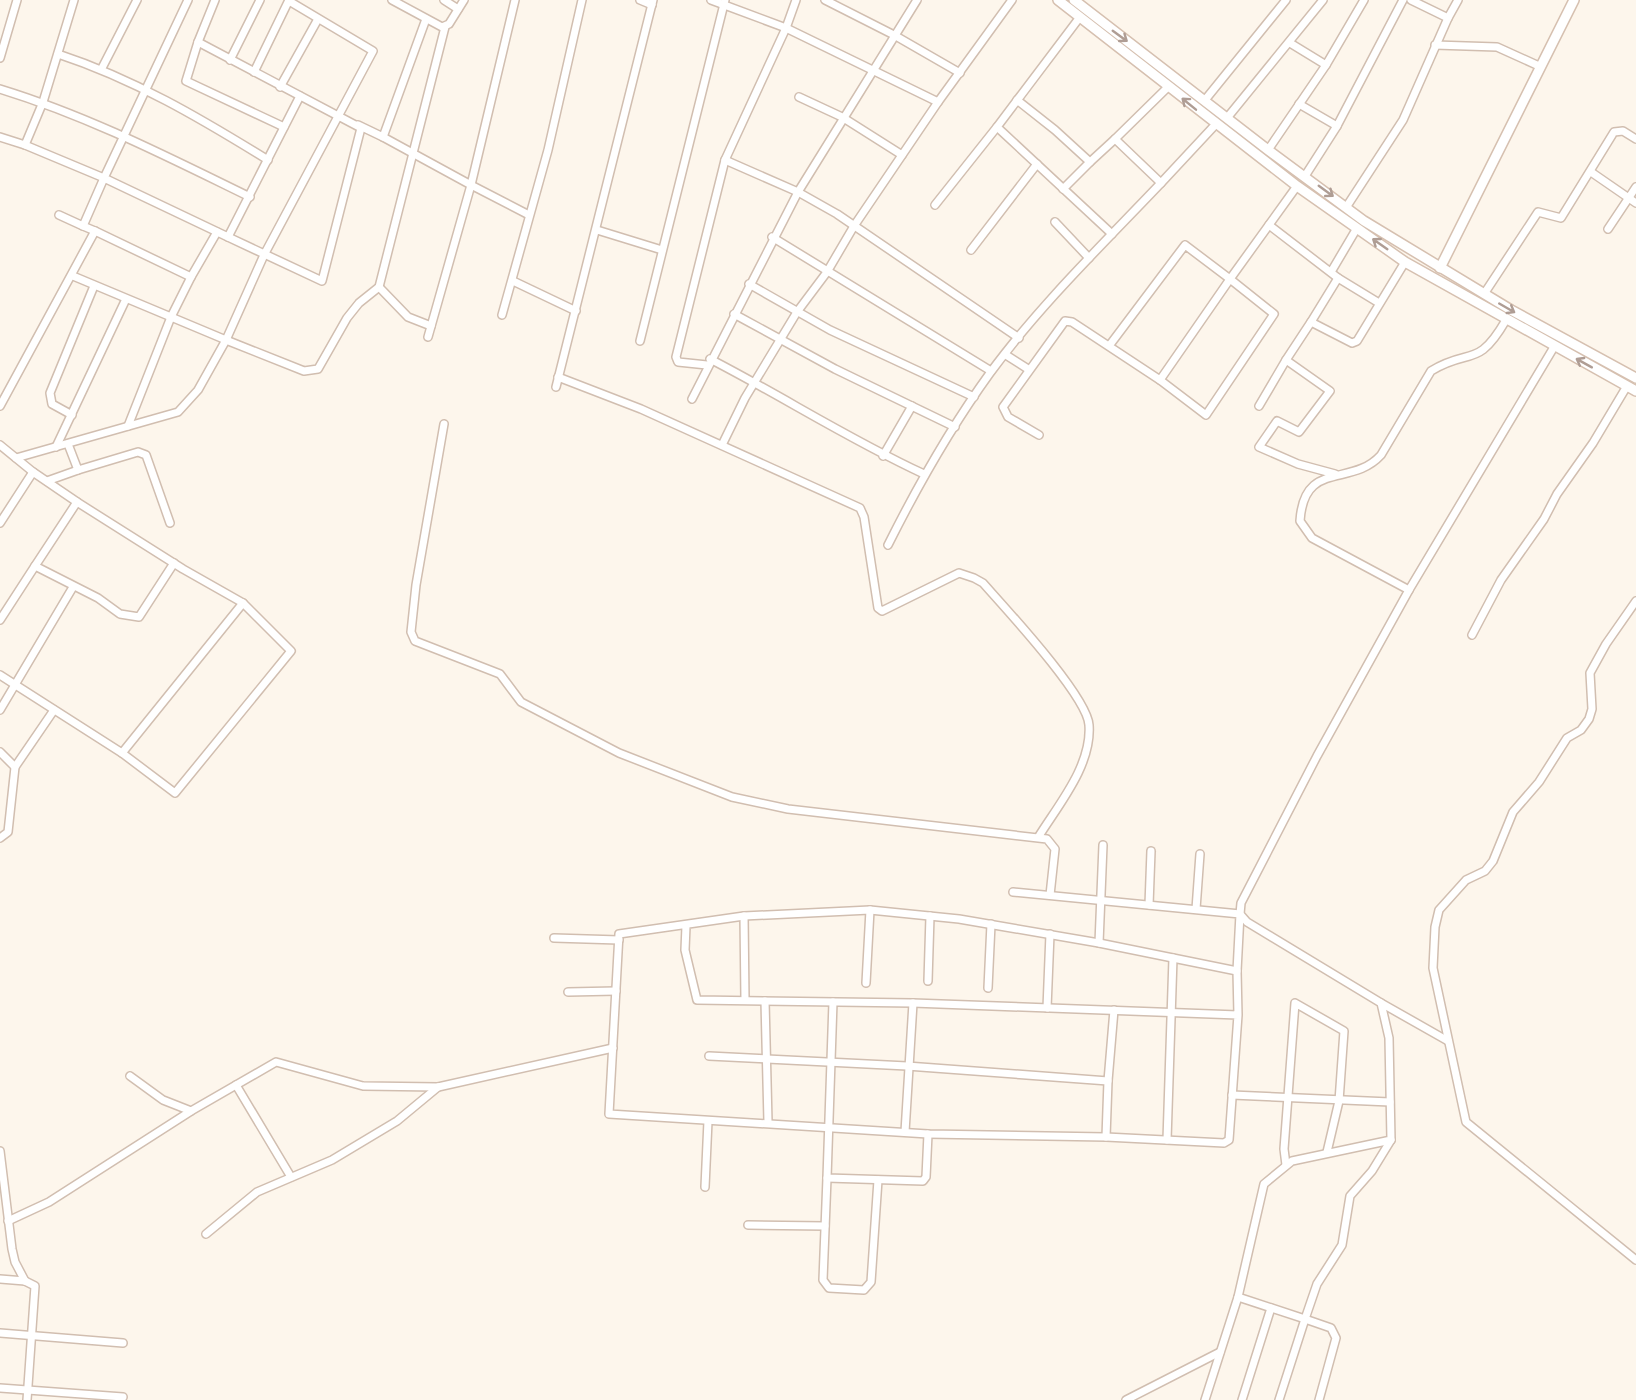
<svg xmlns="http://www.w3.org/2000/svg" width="1636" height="1400" font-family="'Space Grotesk',sans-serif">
<rect width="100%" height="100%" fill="#fdf6ec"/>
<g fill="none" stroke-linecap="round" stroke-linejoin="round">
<g stroke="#d1beb0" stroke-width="10">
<g id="street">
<path d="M188,0L104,178L228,237L300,96"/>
<path d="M215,0L198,42L186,81L284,127"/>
<path d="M392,0L442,27L449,24L464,0"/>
<path d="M444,0L458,9"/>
<path d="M640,0L652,5"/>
<path d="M711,0L786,28L938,102"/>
<path d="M825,0L894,35L960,73"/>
<path d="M1080,17L997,127L1112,234"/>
<path d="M1448,18L1458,0"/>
<path d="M198,42L361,128L322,281L228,237"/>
<path d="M1290,43L1326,65"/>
<path d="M1435,45L1497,47L1539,66"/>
<path d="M58,54C134,79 200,118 268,160"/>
<path d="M0,58L17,0"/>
<path d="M230,60L260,0"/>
<path d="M102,68L137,0"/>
<path d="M254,72L289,0"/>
<path d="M280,87L318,19"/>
<path d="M0,89C88,116 168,157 250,197"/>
<path d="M799,97L842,117L902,155"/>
<path d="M1017,100L1055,130L1090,162L1115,139"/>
<path d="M1205,100L1286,0"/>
<path d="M1299,104L1337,126L1305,176"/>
<path d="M1227,118L1323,0"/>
<path d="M358,125L383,137L426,19"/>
<path d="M1337,126L1403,0"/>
<path d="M0,137L25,145"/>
<path d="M383,137L471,185L515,0"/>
<path d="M1268,150L1326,65L1364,0"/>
<path d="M725,160L798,192L837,214L1019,338"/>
<path d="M1591,172L1636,203"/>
<path d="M1161,183L1216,124"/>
<path d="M1063,189L1090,162"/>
<path d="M935,205L997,127"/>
<path d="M1347,206L1403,120L1448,18L1411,0"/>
<path d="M59,215L83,226"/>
<path d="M1055,222L1089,258"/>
<path d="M1269,225L1338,278L1379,303"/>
<path d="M1608,229L1636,187"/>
<path d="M597,230L662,250"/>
<path d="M95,231L191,277L217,232"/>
<path d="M772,237L991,371"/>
<path d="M971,250L1037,164"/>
<path d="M1331,272L1357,228"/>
<path d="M73,276L226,340L264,255L373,51L289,1"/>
<path d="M1338,278L1311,322L1352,343L1357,341L1405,262"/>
<path d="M513,281L576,311"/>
<path d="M749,284L830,330L974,397"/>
<path d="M379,287L408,317L431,326"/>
<path d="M1484,294L1538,212L1561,218L1614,132L1623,131L1636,139"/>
<path d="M734,314L835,369L955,427"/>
<path d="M502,315L548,150L582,0"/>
<path d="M1311,322L1286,360L1330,391L1299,432L1277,421L1259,447L1298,464L1335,474"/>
<path d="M428,337L471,185L529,215"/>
<path d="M640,341L725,0"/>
<path d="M1006,355L1028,369"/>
<path d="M710,359C782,396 850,440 924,474"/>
<path d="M707,365L678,362L676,357L725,160L786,28L796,0"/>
<path d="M558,377L641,409L860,508L864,517L878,608L882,611L959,573L974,578L983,583C1005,608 1087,696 1089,725C1092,765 1059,804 1039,836"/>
<path d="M1160,380L1206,415L1274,314L1230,279L1297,186"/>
<path d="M556,387L653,0"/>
<path d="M692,399L798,192L917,0"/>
<path d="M0,406L95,231L83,226L104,178L25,145L43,102L74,0"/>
<path d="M1259,406L1286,360"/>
<path d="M72,415L52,404L50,393L94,286"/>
<path d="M444,424L416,585L411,632L415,641L500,674L521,702L619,753L732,797L788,809L1047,839L1055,849L1050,895"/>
<path d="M128,426L171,317L191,277"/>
<path d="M1039,435L1008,417L1003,407L1065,321L1072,322L1160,380L1230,279L1185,245L1109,346"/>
<path d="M68,444L78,470L138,452L146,455L170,523"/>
<path d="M0,445L33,472L77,502L183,569L243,603L291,651L175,793L122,753L0,675"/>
<path d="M722,445L745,398L797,312L827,272L854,226L938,102L1012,0"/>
<path d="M56,447L126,299"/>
<path d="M883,456L912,406"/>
<path d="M16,458L178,412L198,390L226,340L304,371L318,369L347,318L359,303L379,287L445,27"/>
<path d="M47,481L78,470"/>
<path d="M77,502L35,566L98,598L120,614L139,617L174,563"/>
<path d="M0,523L33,472"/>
<path d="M888,545C918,485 951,427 990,373C1040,305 1103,244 1161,183L1115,139L1168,87"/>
<path d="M1409,590L1554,347"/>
<path d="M1636,601L1606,644L1590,673L1592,709L1589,719L1581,730L1567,738L1539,782L1513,812L1493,861L1485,871L1466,880L1439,910L1435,927L1433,968L1466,1122L1636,1260"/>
<path d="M0,620L35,566"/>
<path d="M1472,635L1501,580L1544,519L1557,494L1593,443L1627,386"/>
<path d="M0,710L73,587"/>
<path d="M0,752L15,767L8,832L0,838"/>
<path d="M122,753L243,603"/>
<path d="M15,767L54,710"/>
<path d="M1013,892L1240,914L1237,971"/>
<path d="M1149,905L1151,851"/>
<path d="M1196,909L1200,854"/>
<path d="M744,916L745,1000"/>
<path d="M686,926L685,950L697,1000L913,1003L1238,1015L1229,1140L1224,1143L1106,1137L928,1134L609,1114L619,934L744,916L870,910L959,919L1099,943L1237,971L1238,1015"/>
<path d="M554,938L619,940"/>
<path d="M1099,943L1103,845"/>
<path d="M928,981L930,916"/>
<path d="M866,983L870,910"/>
<path d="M988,988L991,924"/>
<path d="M568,992L616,991"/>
<path d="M765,1001L768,1122"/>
<path d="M833,1002L827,1178L923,1181L926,1177L928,1134"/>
<path d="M1381,1003L1448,1041"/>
<path d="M1047,1008L1050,934"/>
<path d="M709,1056L907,1066L1108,1081L1114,1010"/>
<path d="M130,1076L163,1100L191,1111L276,1062L363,1086L438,1087L613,1048"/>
<path d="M236,1085L291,1177"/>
<path d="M1232,1095L1390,1102"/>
<path d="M905,1132L913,1003"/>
<path d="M1106,1137L1108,1081"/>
<path d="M1167,1140L1173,958"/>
<path d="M0,1151L12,1249L15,1262L25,1281"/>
<path d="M1286,1165L1284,1149L1295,1003L1344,1031L1339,1101L1327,1152"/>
<path d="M827,1178L823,1280L829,1288L864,1290L871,1282L878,1180"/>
<path d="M705,1187L708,1121"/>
<path d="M8,1221L49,1202L191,1111"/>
<path d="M748,1225L825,1226"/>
<path d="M206,1234L257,1192L332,1160L397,1121L438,1087"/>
<path d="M0,1279L25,1281L35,1286L27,1400"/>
<path d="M1238,1297L1305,1319L1279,1400"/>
<path d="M0,1333L123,1343"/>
<path d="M0,1388L123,1397"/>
<path d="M1126,1400L1220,1352"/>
<path d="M1205,1400L1238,1297L1264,1184L1292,1161L1391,1140L1389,1038L1381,1003L1247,922L1240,914L1241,903L1317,756L1409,590L1312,538L1300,521C1304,459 1351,488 1381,455L1431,371C1470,347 1477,370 1506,320"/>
<path d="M1242,1400L1271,1308"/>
<path d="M1319,1400L1336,1338L1331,1328L1305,1319L1317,1284L1342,1245L1350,1196L1372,1171L1391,1140"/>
</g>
</g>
<g stroke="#d6c0b0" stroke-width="12">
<g id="secondary">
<path d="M1058,0L1297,186L1405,262L1636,391"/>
<path d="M1074,0L1268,150L1364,221L1511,310L1636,378"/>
<path d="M1440,268L1574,0"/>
</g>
</g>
<use href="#street" stroke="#fff" stroke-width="7"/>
<use href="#secondary" stroke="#fff" stroke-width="9"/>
</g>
<defs><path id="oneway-shaft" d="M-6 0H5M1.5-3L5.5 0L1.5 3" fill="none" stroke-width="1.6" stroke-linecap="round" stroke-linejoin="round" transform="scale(1.5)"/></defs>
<g stroke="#af9d94">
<use href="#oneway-shaft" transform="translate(1120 36) rotate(36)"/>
<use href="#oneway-shaft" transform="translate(1189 104) rotate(-141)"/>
<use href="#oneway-shaft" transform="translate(1326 191) rotate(36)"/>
<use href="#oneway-shaft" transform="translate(1380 244) rotate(-145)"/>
<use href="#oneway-shaft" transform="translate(1507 308) rotate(30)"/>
<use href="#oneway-shaft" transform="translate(1584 363) rotate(-151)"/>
</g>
</svg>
